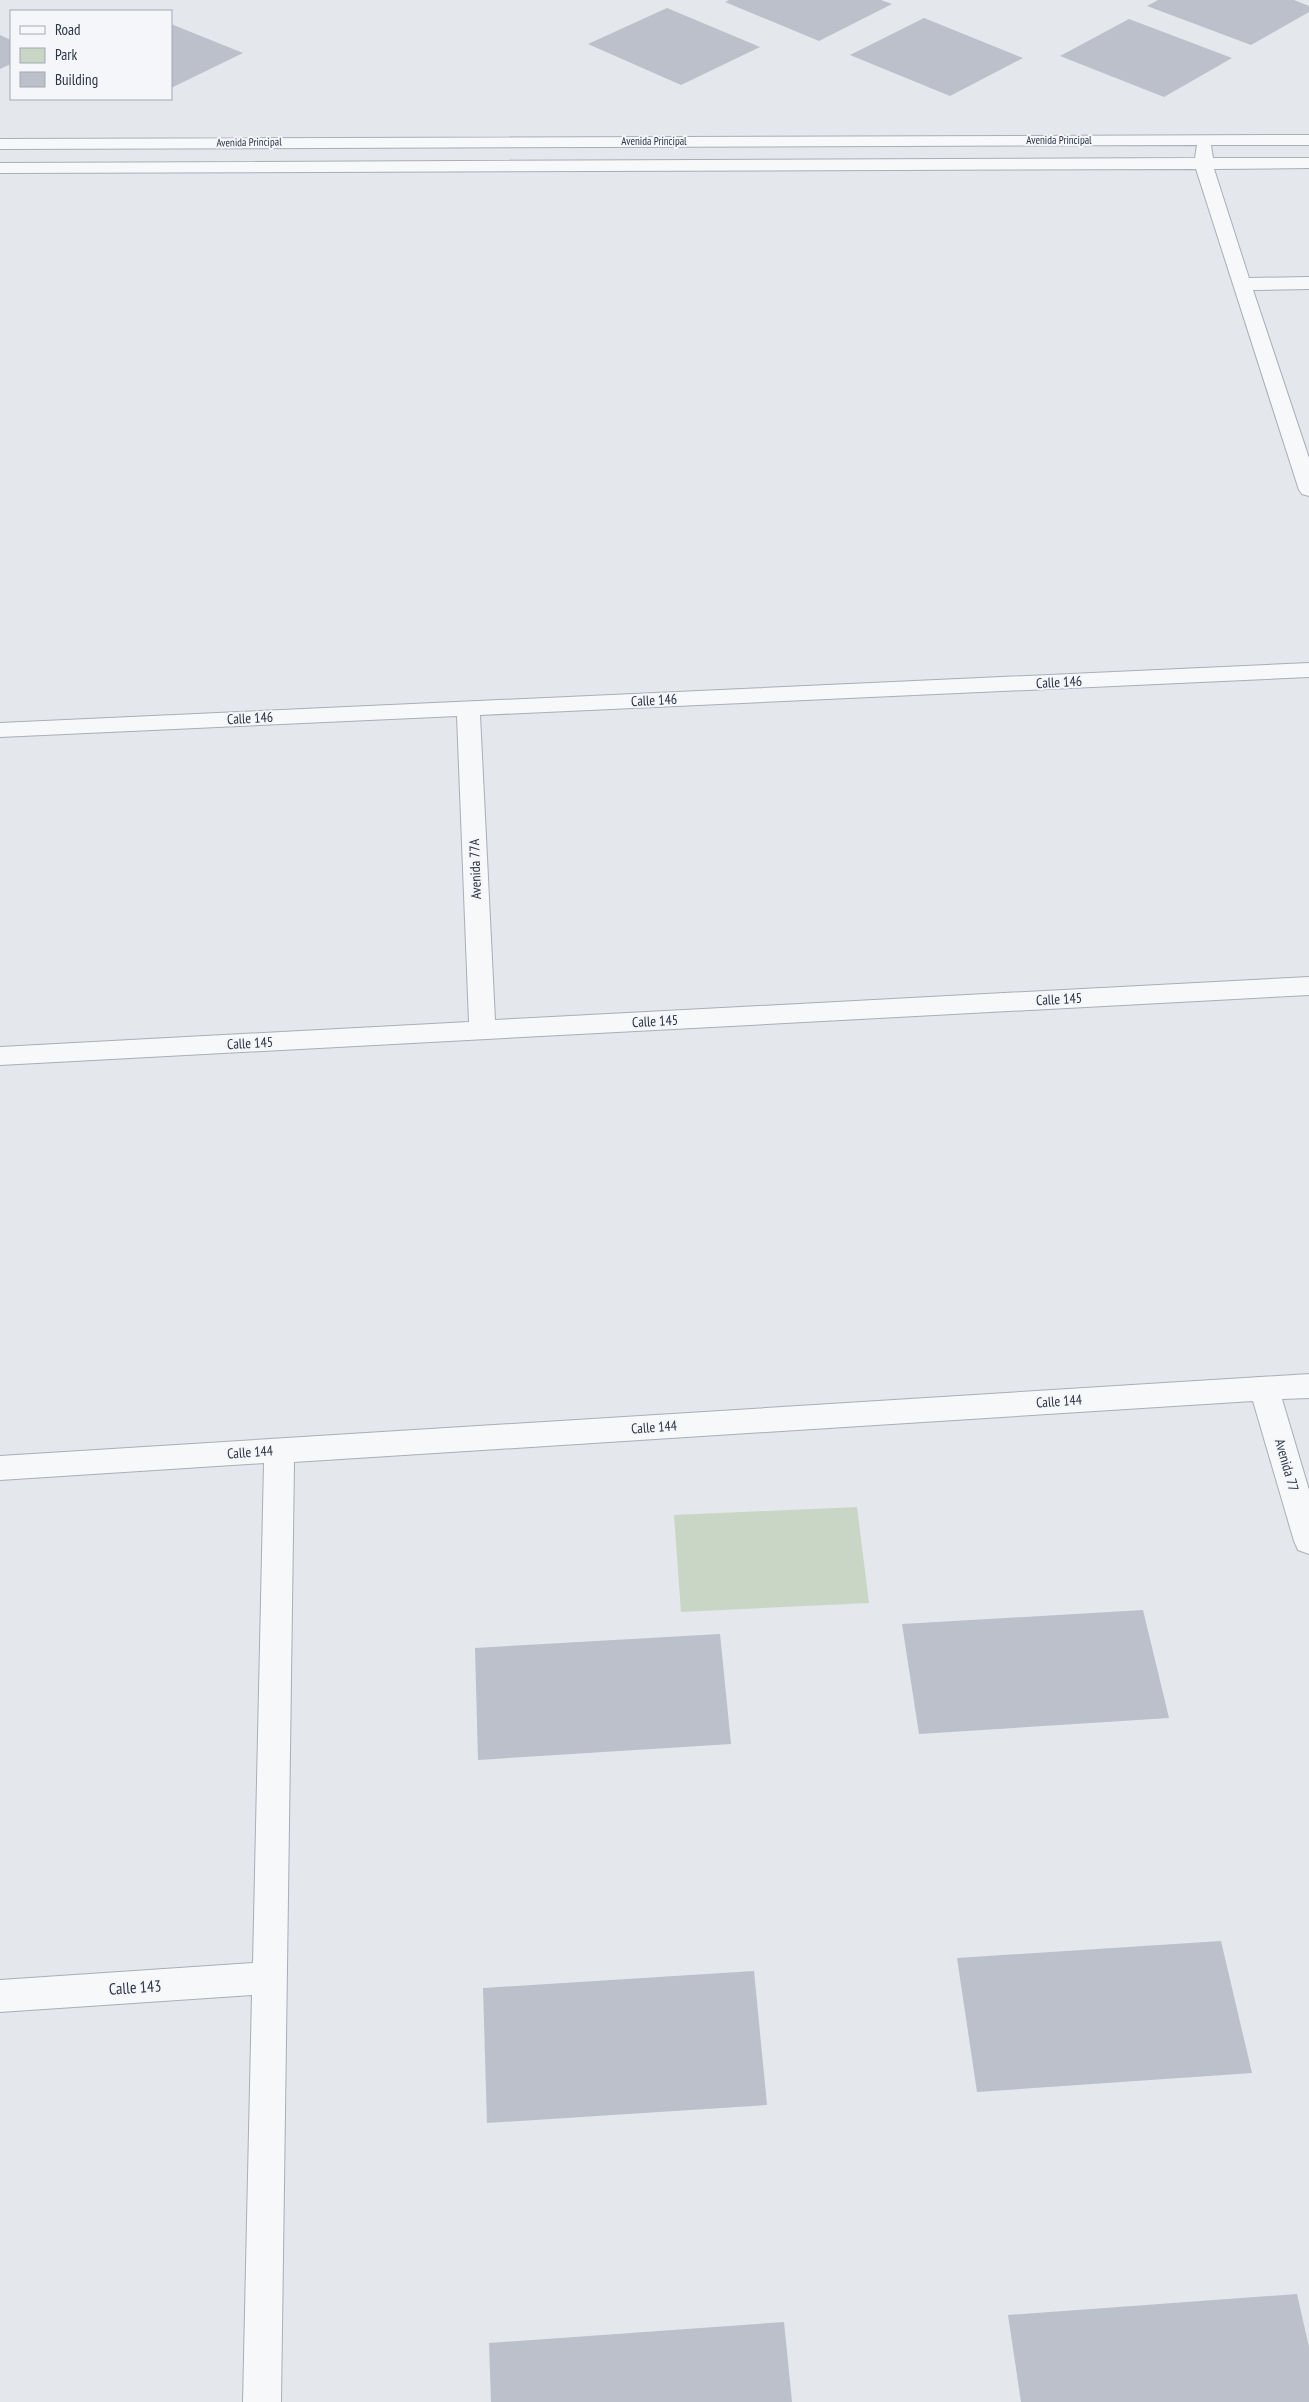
<svg xmlns="http://www.w3.org/2000/svg" width="1309" height="2402" font-family="'PT Sans Narrow',sans-serif">
<rect width="100%" height="100%" fill="#e4e7ec"/>
<path fill="#c9d6c5" d="M857,1507L869,1603L681,1612L674,1515Z"/>
<g fill="#bbc0ca">
<path d="M729,0H881L892,4L819,41L725,2Z"/>
<path d="M1158,0H1294L1309,6V12L1251,45L1147,6Z"/>
<path d="M667,8L760,47L681,85L588,44Z"/>
<path d="M924,18L1023,58L950,96L850,55Z"/>
<path d="M1129,19L1232,58L1164,97L1060,56Z"/>
<path d="M171,24L243,53L171,88Z"/>
<path d="M0,35L11,40V64L0,69Z"/>
<path d="M1143,1610L1169,1718L919,1734L902,1624Z"/>
<path d="M720,1634L731,1744L478,1760L475,1648Z"/>
<path d="M1221,1941L1252,2073L977,2092L957,1958Z"/>
<path d="M754,1971L767,2105L487,2123L483,1988Z"/>
<path d="M1297,2294L1309,2347V2402H1021L1008,2315Z"/>
<path d="M784,2322L792,2402H491L489,2343Z"/>
</g>
<g fill="none" stroke-linecap="round" stroke-linejoin="round">
<g stroke="#a9aeb7" stroke-width="2">
<g id="minor">
<path d="M1309,135V145H1211L1213,158H1309V168L1214,169L1249,278L1309,277V289L1253,290L1309,458V496L1302,494L1299,490L1196,169L0,173V163L1195,158L1197,145L0,149V139Z"/>
<path d="M1309,663V677L480,715L495,1020L1309,977V995L0,1065V1047L469,1022L457,716L0,737V723Z"/>
<path d="M1309,1374V1398L1282,1399L1309,1490V1554L1298,1550L1294,1541L1253,1401L294,1462L281,2402H243L252,1995L0,2012V1980L253,1963L264,1463L0,1480V1456Z"/>
</g>
</g>
<use href="#minor" fill="#f7f8fa" fill-rule="evenodd"/>
</g>
<g text-anchor="middle" dominant-baseline="central" stroke-width="4" stroke-linejoin="round" paint-order="stroke">
<g font-size="11" fill="#2b3445" stroke="#f4f6f9">
<text x="1059" y="140">Avenida Principal</text>
<text x="654" y="141">Avenida Principal</text>
<text transform="translate(249 142) rotate(-1)">Avenida Principal</text>
</g>
<g font-size="14" fill="#2b3445" stroke="#f4f6f9">
<text transform="translate(1059 682) rotate(-3)">Calle 146</text>
<text transform="translate(654 700) rotate(-3)">Calle 146</text>
<text transform="translate(250 718) rotate(-3)">Calle 146</text>
<text transform="translate(475 869) rotate(-92)">Avenida 77A</text>
<text transform="translate(1059 999) rotate(-3)">Calle 145</text>
<text transform="translate(655 1021) rotate(-3)">Calle 145</text>
<text transform="translate(250 1043) rotate(-3)">Calle 145</text>
<text transform="translate(1059 1401) rotate(-4)">Calle 144</text>
<text transform="translate(654 1427) rotate(-4)">Calle 144</text>
<text transform="translate(250 1452) rotate(-4)">Calle 144</text>
<text transform="translate(1287 1465) rotate(74)">Avenida 77</text>
</g>
<g font-size="16" fill="#2b3445" stroke="#f4f6f9">
<text transform="translate(135 1987) rotate(-4)">Calle 143</text>
</g>
</g>
<rect x="10" y="10" width="162" height="90" fill="#f4f6f9" stroke="#a4a8b1"/>
<rect x="20" y="26" width="25" height="8" fill="#f7f8fa" stroke="#a4a8b1"/>
<text x="55" y="35" font-size="15" fill="#2b3445">Road</text>
<rect x="20" y="48" width="25" height="15" fill="#c9d6c5" stroke="#a4a8b1"/>
<text x="55" y="60" font-size="15" fill="#2b3445">Park</text>
<rect x="20" y="72" width="25" height="15" fill="#bbc0ca" stroke="#a4a8b1"/>
<text x="55" y="85" font-size="15" fill="#2b3445">Building</text>
</svg>
